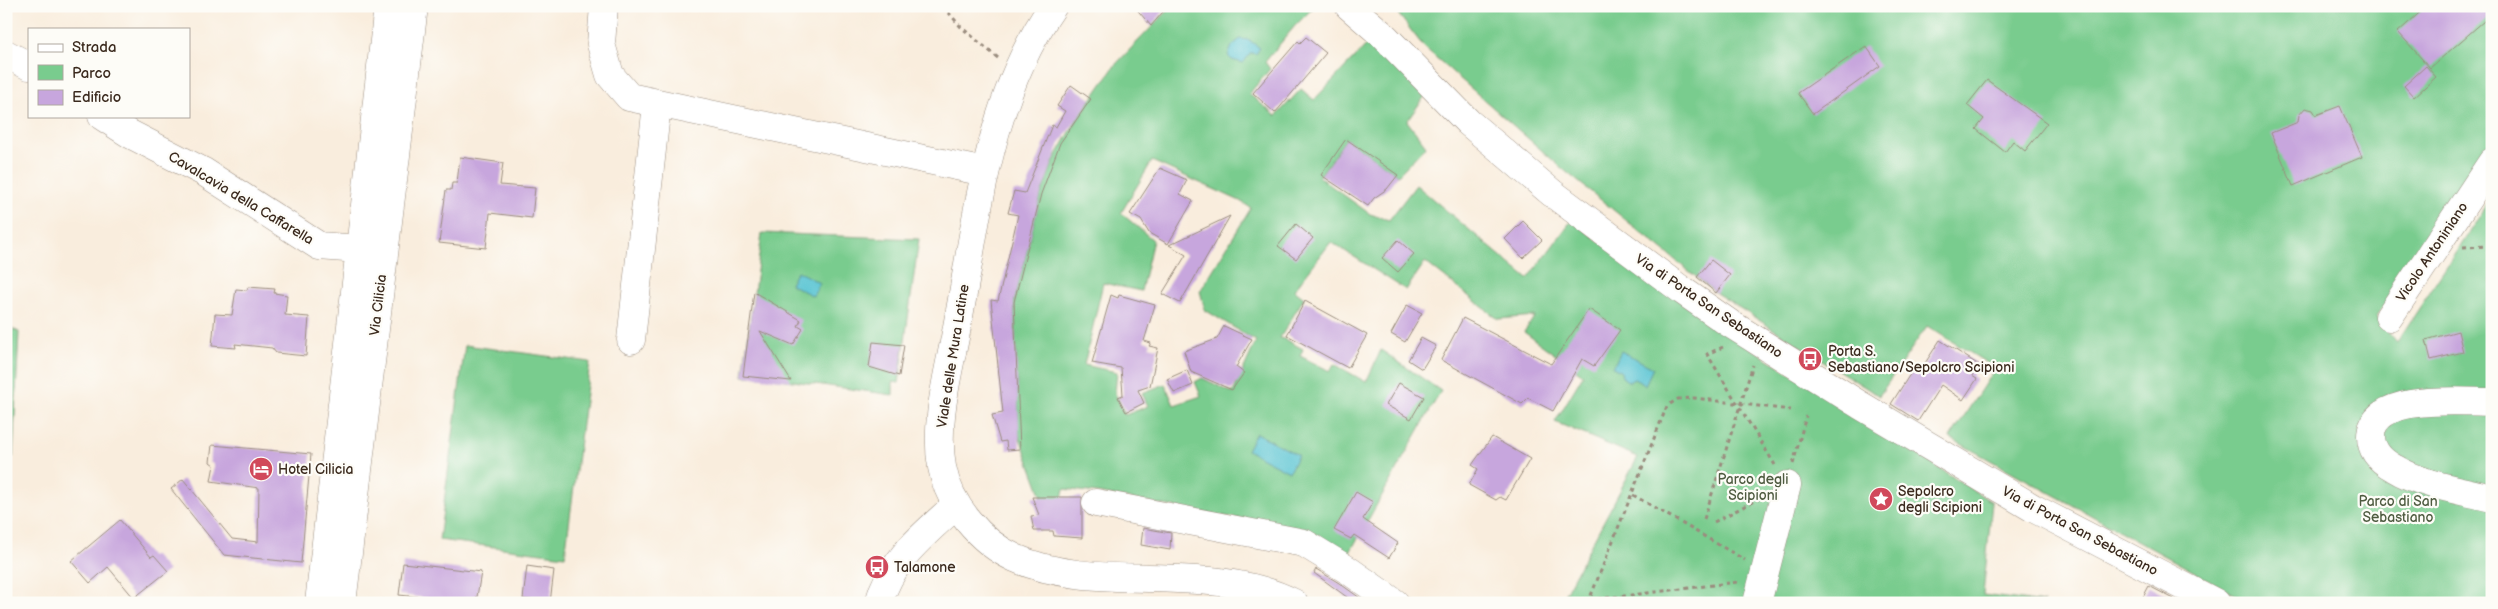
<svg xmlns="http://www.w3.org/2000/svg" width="2498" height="609" font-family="'Balsamiq Sans',sans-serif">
<rect width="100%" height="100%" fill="#fdfcf7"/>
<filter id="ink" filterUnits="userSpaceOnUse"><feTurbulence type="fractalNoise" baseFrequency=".02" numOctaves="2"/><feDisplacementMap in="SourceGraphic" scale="10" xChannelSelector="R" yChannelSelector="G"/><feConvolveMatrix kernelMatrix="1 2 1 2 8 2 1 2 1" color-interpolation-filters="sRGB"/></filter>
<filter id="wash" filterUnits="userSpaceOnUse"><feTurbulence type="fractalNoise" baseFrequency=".0096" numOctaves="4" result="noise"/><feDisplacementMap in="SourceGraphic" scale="20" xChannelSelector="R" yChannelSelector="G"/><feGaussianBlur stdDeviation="1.12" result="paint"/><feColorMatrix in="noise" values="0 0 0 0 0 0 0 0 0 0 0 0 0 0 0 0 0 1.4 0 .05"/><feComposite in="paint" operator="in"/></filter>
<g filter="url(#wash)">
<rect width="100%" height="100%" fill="#f9eddd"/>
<g fill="#79cc8e" stroke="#5a7b56" fill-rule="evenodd">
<path d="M1172,6H1315L1294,27L1265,62L1270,69L1249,94L1276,116L1301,89L1314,100L1375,36L1430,89L1407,121L1426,146L1398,175L1346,139L1319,177L1370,214L1389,220L1416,185L1528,279L1571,221L1710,322L1992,502L1983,595L2044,603H1560L1638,457L1555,422L1583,375L1524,332L1535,316L1498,319L1425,262L1406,290L1331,242L1294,290L1304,298L1280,338L1284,339L1303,349L1300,356L1330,371L1334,364L1366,382L1381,350L1441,391L1345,561L1313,532L1097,493L1064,489L1061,504L1044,502L1019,435L1014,302L1041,194L1054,160L1077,120L1116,64ZM1152,161L1240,201L1251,208L1200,291L1205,310L1256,341L1233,393L1202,378L1195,382L1201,396L1174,405L1165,384L1142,393L1148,406L1125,415L1115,393L1117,372L1084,365L1103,283L1141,291L1153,240L1121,213Z"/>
<path d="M1392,6H2492V154L2376,317L2397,342L2492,197V603H2251L1950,438L1995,368L1927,326L1879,396L1716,293L1564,170L1424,47Z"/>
<path d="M762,233L919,239L899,383L893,382V395L765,377L743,376Z"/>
<path d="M6,326L19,332L13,457L6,456Z"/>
<path d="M465,345L590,362L565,556L439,540Z"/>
</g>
<g fill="#59c4d3" stroke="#4a7778">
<path d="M1240,39L1249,40L1260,48L1256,54L1251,53L1243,63L1232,60L1228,56L1232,46Z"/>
<path d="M797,271L820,283L813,296L790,284Z"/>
<path d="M1621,351L1653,368L1645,385L1634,379L1629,382L1622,377L1621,372L1613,367Z"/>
<path d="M1256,433L1298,455L1289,472L1247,450Z"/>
</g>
<g id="blocks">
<g fill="#c7a6dd">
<path d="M1134,6H1168L1151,26Z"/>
<path d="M2427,6H2492V14L2430,68L2398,32Z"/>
<path d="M1306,37L1326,53L1275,113L1253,93L1298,41L1300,43Z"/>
<path d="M1866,46L1880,66L1813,114L1798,93Z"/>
<path d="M2426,66L2436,77L2414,97L2404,86Z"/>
<path d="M1987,80L2047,123L2025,151L2013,141L2005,152L1976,129L1984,119L1967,105Z"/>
<path d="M1071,85L1091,99L1060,143L1041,194L1014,302L1020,449L1007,450L1006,441L1000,442L992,415L1003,413L991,300L998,301L1018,215L1008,213L1014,191L1025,193L1052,125L1056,127L1065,111L1057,106Z"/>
<path d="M2340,106L2362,157L2293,186L2271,133L2298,122L2299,115L2305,108L2313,110L2316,115Z"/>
<path d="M1346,139L1398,175L1387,189L1374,198L1368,206L1321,175Z"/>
<path d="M460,157L503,163L500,185L535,188L532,218L490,213L486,248L439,243L446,190H451L452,183H457Z"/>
<path d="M1160,168L1187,180L1180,194L1193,201L1168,244L1149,233L1141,220L1130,214Z"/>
<path d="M1230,216L1180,303L1162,294L1186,255L1169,245Z"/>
<path d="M1523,221L1542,240L1523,258L1505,239Z"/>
<path d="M1296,224L1313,238L1296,259L1278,246Z"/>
<path d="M1398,240L1414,254L1398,272L1382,258Z"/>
<path d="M1711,260L1730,275L1716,293L1697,277Z"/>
<path d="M248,287L275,289L274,293L287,295L285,315L309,317L306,356L276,353L272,348L235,344L236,348L212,346L215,314L232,315L236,289L247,290Z"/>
<path d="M754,292L801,320L798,326L803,329L793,345L760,331L791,381L743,376Z"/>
<path d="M1111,295L1118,298L1119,295L1155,305L1144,341L1151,343L1149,346L1158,348L1150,386L1138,390L1144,403L1126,412L1118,397L1123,395L1121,368L1092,363Z"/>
<path d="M1305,301L1367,335L1348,368L1287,335Z"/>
<path d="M1407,305L1422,313L1405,342L1391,334Z"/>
<path d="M1589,309L1620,330L1594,366L1582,359L1553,411L1528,398L1522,404L1441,360L1463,318L1551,364Z"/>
<path d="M1224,326L1252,339L1236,367L1244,373L1232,390L1191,372L1184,351L1217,339Z"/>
<path d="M2458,331L2463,352L2431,360L2426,340Z"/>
<path d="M1421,338L1436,346L1422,369L1408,360Z"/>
<path d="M1940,340L1979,365L1972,376L1977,379L1963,400L1941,385L1918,421L1891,404L1914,368L1920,371Z"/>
<path d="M873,342L904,345L899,376L869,367Z"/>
<path d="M1187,370L1193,385L1174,393L1167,379Z"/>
<path d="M1399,383L1424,397L1411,419L1386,405Z"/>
<path d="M1492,437L1530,459L1506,500L1500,497L1496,500L1469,485L1478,469L1472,465Z"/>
<path d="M212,445L311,454L301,563L224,555L171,489L183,479L232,539L258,542L259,488L211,481L214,465L210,462Z"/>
<path d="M1356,492L1373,502L1363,519L1398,543L1389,558L1354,535L1351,539L1334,530Z"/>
<path d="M1032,497H1082V538L1054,536L1053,531H1034L1031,516L1039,515Z"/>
<path d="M120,520L151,557L154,555L168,571L134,598L108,567L90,583L71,561Z"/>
<path d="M1143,528L1171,533L1170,550L1141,545Z"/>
<path d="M403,563L481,572L476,603L399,595Z"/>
<path d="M527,566L554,570L550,603L523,599Z"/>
<path d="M1316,569L1339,583L1367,603H1355L1314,573Z"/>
<path d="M2149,586L2174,599L2172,603H2140Z"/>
</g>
</g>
</g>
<g filter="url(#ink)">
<use href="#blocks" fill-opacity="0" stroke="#9a8c7e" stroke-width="1"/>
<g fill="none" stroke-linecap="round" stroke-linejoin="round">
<g stroke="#9a8c7e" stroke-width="29">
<g id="minor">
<path d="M604,6L601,44L610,75L629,97L985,172"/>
<path d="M1053,6C987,101 978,216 957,327C949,372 934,421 942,467C949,505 980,542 1015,558C1097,595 1211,560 1294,603"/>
<path d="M1349,6L1385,37L1468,122L1506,154L1552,193L1683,291L1729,323L1860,405L2033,508L2216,603"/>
<path d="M6,54L29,66"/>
<path d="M102,116L130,134L204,172L319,246L359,249"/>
<path d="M2389,317L2492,162"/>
<path d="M631,340L657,104"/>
<path d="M2492,402C2463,402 2371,392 2371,436C2371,451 2381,461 2394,468C2422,485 2460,490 2492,498"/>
<path d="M1096,503L1304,543L1348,570L1395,603"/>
<path d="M879,603C890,560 925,534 956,505"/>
<path d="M1757,603L1787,485"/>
</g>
</g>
<g stroke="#9a8c7e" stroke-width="29">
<g id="major">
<path d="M319,603L388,6"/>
<path d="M342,603L414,6"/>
</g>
</g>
<g stroke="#9a8c7e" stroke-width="3" stroke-dasharray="4 4" stroke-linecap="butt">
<path d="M943,6L961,27L998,58"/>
<path d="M2463,247L2492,246"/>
<path d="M1723,347L1707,354L1775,465"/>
<path d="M1793,464L1806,416"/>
<path d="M1633,495L1745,560"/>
<path d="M1704,519L1753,365"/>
<path d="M1714,522L1760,498"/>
<path d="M1590,600L1738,582"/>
<path d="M1588,603L1667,406L1678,399L1694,398L1791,410"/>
</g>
<use href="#minor" stroke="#fff" stroke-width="28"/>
<use href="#major" stroke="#fff" stroke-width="28"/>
</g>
</g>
<defs>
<g id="bus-disc" transform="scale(1.25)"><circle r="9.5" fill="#d1495b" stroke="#fdfcf7"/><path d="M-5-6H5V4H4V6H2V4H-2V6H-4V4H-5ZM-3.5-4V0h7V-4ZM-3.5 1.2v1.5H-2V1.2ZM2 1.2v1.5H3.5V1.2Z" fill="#fff"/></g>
<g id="hotel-disc" transform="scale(1.25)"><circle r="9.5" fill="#d1495b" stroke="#fdfcf7"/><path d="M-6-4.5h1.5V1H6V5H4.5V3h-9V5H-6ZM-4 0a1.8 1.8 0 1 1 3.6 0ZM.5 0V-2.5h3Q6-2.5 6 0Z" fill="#fff"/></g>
<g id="sight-disc" transform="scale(1.25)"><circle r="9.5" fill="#d1495b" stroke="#fdfcf7"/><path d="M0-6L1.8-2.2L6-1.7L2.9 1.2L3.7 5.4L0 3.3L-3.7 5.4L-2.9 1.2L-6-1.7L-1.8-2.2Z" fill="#fff"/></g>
</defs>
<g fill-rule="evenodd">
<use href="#bus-disc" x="1810" y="359"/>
<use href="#hotel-disc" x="261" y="469"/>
<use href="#sight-disc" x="1881" y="499"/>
<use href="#bus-disc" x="877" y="567"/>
</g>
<g text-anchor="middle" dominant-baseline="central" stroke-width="4.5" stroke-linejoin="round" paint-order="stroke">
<g font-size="14" fill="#3b2a1e" stroke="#fdfcf7">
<text transform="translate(241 198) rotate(31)">Cavalcavia della Caffarella</text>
<text transform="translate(2432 252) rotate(-56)">Vicolo Antoniniano</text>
<text transform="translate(378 305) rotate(-83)">Via Cilicia</text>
<text transform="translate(1709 306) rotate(34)">Via di Porta San Sebastiano</text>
<text transform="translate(953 356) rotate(-81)">Viale delle Mura Latine</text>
<text transform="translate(2080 531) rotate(28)">Via di Porta San Sebastiano</text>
</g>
<g font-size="14" fill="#3b2a1e" stroke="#fdfcf7" text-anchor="start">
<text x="1828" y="351">Porta S.<tspan x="1828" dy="16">Sebastiano/Sepolcro Scipioni</tspan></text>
<text x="278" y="469">Hotel Cilicia</text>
<text x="1898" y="491">Sepolcro<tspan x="1898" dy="16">degli Scipioni</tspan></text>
<text x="894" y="567">Talamone</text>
</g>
<g font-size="14" fill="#4e5b40" stroke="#fdfcf7">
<text x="1753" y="479">Parco degli<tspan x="1753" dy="16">Scipioni</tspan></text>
<text x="2398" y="501">Parco di San<tspan x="2398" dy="16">Sebastiano</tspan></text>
</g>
</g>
<rect width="2498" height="609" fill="none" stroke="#fdfcf7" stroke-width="25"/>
<rect x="28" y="28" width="162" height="90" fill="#fdfcf7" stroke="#afa8a0"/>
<rect x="38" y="44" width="25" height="8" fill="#ffffff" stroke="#afa8a0"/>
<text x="72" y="52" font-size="15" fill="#3b2a1e">Strada</text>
<rect x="38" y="65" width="25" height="15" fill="#79cc8e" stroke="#afa8a0"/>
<text x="72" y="78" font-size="15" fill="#3b2a1e">Parco</text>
<rect x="38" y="90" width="25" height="15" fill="#c7a6dd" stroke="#afa8a0"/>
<text x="72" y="102" font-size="15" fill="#3b2a1e">Edificio</text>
</svg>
